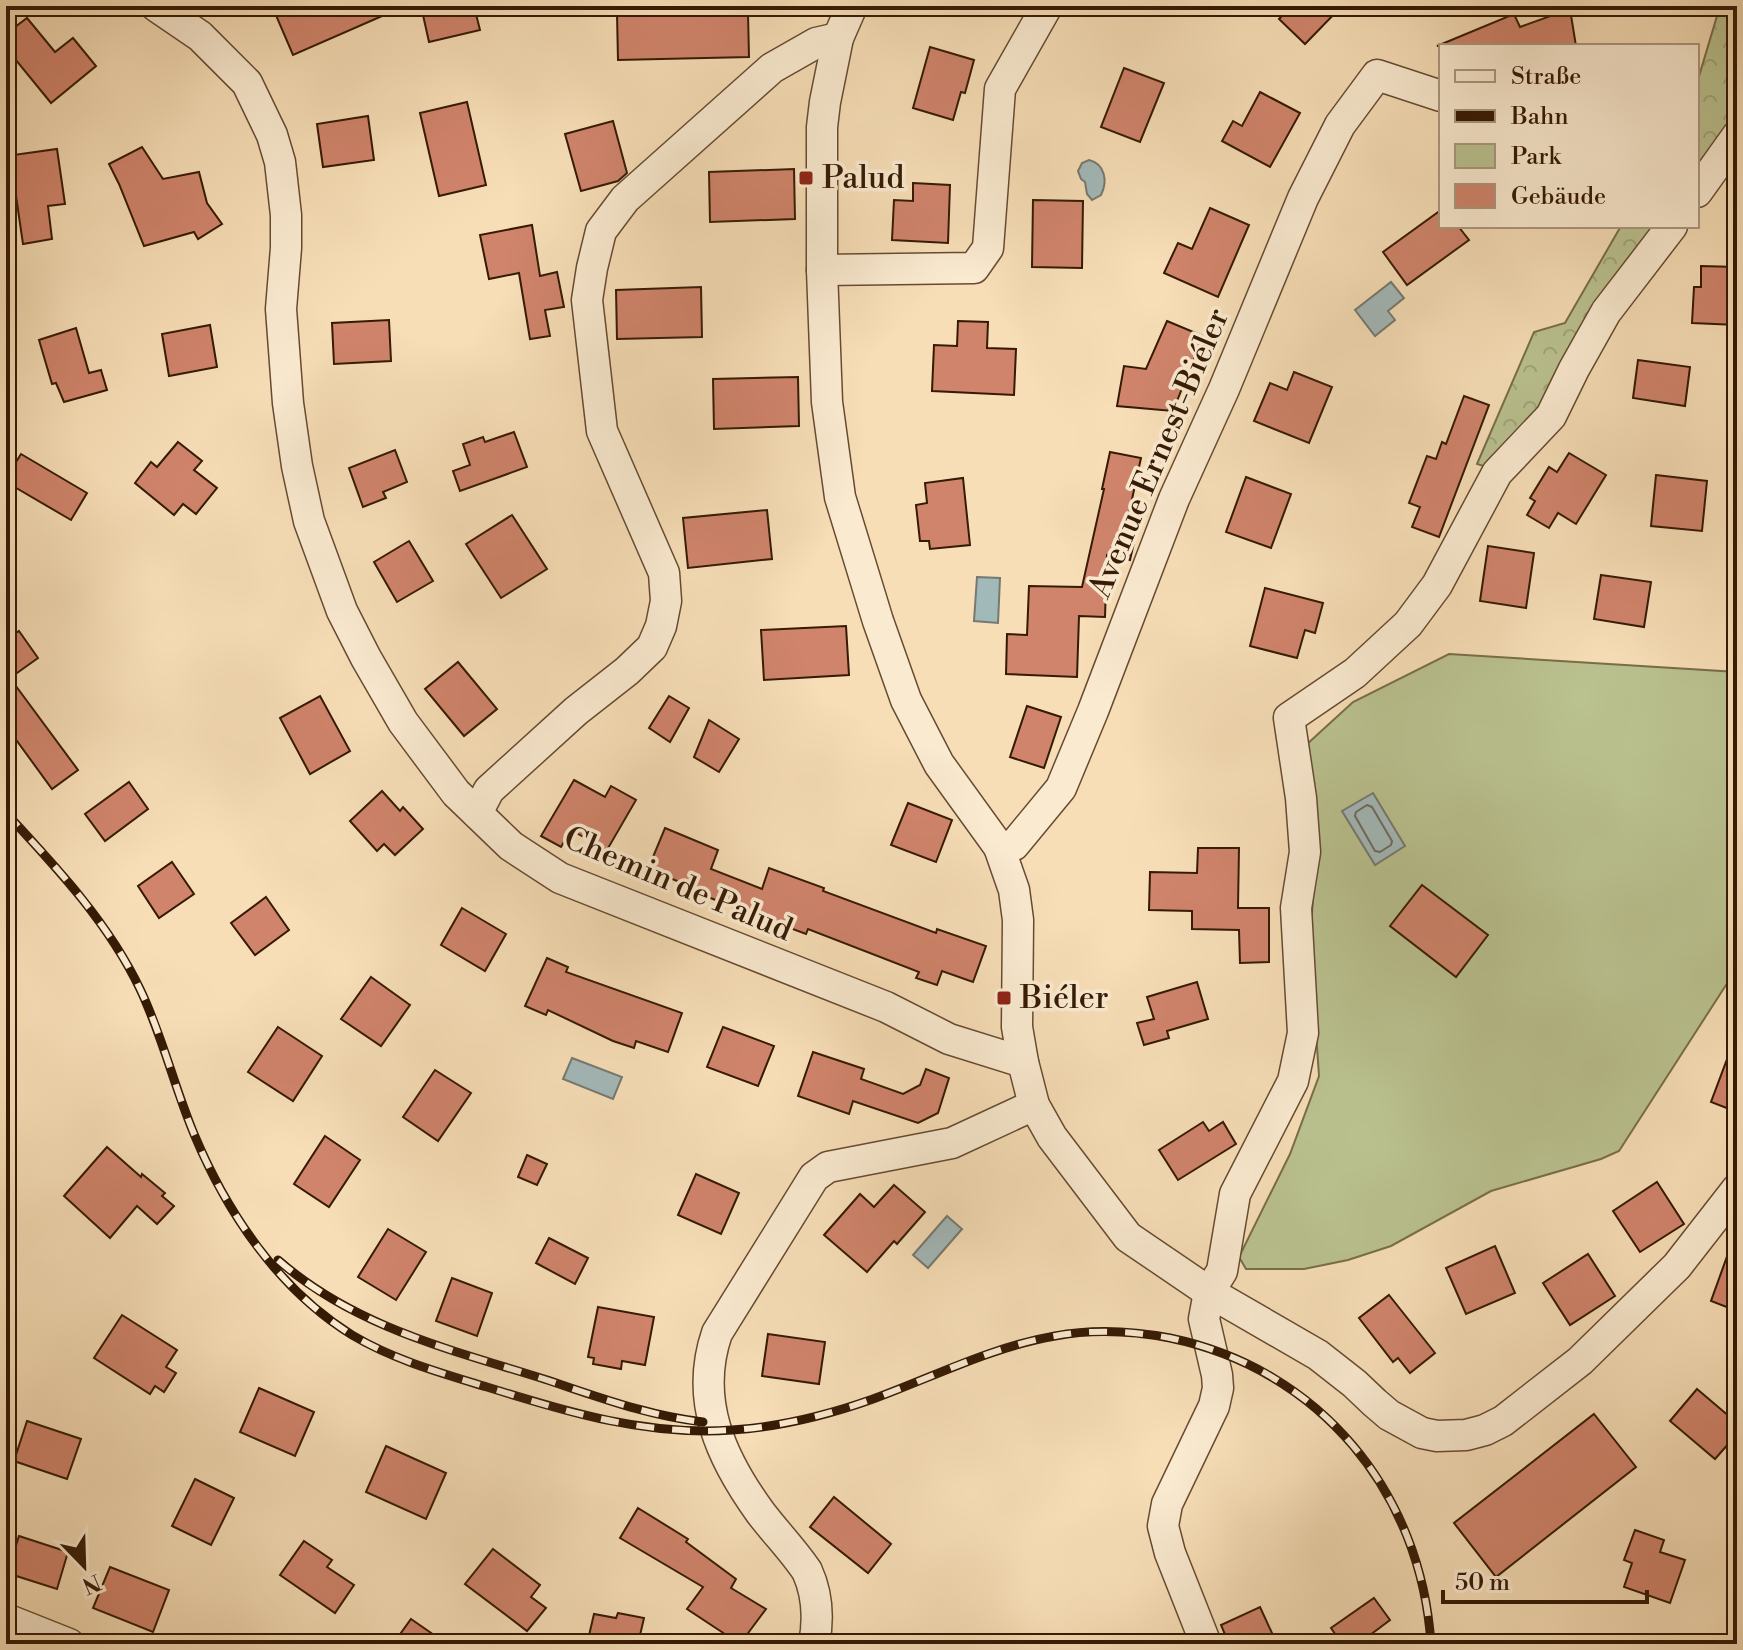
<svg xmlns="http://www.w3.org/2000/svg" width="1743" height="1650" font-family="'Libre Bodoni',serif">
<defs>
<pattern id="forest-crowns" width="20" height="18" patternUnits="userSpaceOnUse" patternTransform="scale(2)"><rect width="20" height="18" fill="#bac290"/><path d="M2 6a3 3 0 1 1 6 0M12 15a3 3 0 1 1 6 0" fill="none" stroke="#a0a67b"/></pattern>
</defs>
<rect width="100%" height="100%" fill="#f7deb7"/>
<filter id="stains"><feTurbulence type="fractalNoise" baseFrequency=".0025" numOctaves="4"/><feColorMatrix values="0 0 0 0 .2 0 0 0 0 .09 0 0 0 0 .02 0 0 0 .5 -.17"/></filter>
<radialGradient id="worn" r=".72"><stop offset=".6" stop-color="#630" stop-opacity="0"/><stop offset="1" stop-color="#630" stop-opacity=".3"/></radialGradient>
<path fill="#bac290" stroke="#786e4a" stroke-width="2" d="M1449,654L1737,672V968L1619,1151L1601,1159L1491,1191L1391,1246L1348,1260L1304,1269H1246L1239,1257L1290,1154L1319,1076L1310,945L1315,866L1305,746L1353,702Z"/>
<g fill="url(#forest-crowns)" stroke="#786e4a" stroke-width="2">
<path d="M1720,6H1737V117L1697,167V83Z"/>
<path d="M1621,226H1658L1546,408L1493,469L1477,464L1534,332L1565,323Z"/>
</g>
<g fill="#a2b9ba" stroke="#767971" stroke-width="2">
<path d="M1089,160C1105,164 1108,181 1101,195L1092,200L1087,194L1085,182L1081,179L1078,171L1082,163Z"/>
<path d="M1391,282L1404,298L1388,311L1395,320L1375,336L1355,310Z"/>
<path d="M977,577L1000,578L998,623L974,621Z"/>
<path d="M1373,793L1405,846L1375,865L1342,811Z"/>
<path d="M572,1058L622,1077L613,1099L563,1079Z"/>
<path d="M947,1216L962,1229L928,1268L913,1255Z"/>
</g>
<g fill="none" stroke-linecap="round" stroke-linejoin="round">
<path stroke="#6c6a5f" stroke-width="2" d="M1367,805L1372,807L1392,841L1391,845L1380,852L1375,851L1355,816L1356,812Z"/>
</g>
<g fill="#d0846c" stroke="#351a04" stroke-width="2">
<path d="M272,6H405L293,55Z"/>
<path d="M421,6H474L480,30L429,42Z"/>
<path d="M1291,6H1342L1305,44L1279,19Z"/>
<path d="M1570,9L1576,46H1437L1514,14L1520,27Z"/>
<path d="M748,13L749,57L618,60L617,14Z"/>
<path d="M27,18L55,52L73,38L96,66L51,103L6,48V34Z"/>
<path d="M930,47L974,60L965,93L961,92L953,120L913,108Z"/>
<path d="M1124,68L1164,83L1140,142L1101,127Z"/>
<path d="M1260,92L1300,113L1270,167L1222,141L1233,121L1242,126Z"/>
<path d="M467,102L486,185L439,196L420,113Z"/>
<path d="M368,116L374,160L323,167L317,124Z"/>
<path d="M613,121L627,173L618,181L581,191L565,134Z"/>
<path d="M142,147L163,179L199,172L207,203L222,224L198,239L194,232L144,246L119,184L109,164Z"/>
<path d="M57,149L65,204L48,206L52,239L23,244L15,189L11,190L6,156Z"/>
<path d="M794,169L795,219L710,222L709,172Z"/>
<path d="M913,183L950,185L948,243L892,240L894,200L913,201Z"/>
<path d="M1033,200L1083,201L1082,268L1032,267Z"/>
<path d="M1210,208L1249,225L1218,297L1164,273L1178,243L1192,249Z"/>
<path d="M1441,210V226H1458L1469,240L1407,285L1383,252Z"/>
<path d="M532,225L540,276L557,272L564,307L545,310L550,336L530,339L519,273L489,279L480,235Z"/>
<path d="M1701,266L1737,267V325L1692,323L1694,287H1701Z"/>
<path d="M701,287L702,337L617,339L616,290Z"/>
<path d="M389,320L391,361L334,364L332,323Z"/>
<path d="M958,321L988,322L987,348L1016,349L1014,395L932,391L934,345L957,346Z"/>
<path d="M1167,321L1203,336L1173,411L1117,406L1124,366L1146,369Z"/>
<path d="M210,325L217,367L169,376L162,334Z"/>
<path d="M76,328L89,373L101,370L107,390L64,402L56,383L52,384L39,340Z"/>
<path d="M1638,360L1690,367L1685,406L1633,398Z"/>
<path d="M1294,372L1332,387L1309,443L1254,421L1270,383L1287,390Z"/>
<path d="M798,377L799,426L714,429L713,379Z"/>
<path d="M1464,396L1489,405L1439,537L1412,527L1420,507L1409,503L1427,456L1436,459L1442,442L1446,444Z"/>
<path d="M514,432L527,467L460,491L453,471L470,465L463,444L483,437L485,442Z"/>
<path d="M178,442L202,461L194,470L217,488L196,514L183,504L174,515L135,483L151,462L157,467Z"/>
<path d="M395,450L407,482L383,492L386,498L363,507L349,468Z"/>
<path d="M1110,452L1141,458L1129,513L1140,516L1130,560L1107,555L1105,617L1079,616L1077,677L1006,674L1007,634L1027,635L1029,586L1082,587L1104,489H1102Z"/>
<path d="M1569,453L1606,475L1576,524L1558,513L1549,528L1527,515L1535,501L1530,498L1549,467L1557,472Z"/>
<path d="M21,454L87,493L71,520L6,482V478Z"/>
<path d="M1656,475L1707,481L1702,531L1651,526Z"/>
<path d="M1246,477L1291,494L1271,548L1226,532Z"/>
<path d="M963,478L970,545L930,549L929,541H920L916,505L927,503L925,483Z"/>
<path d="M767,510L772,559L688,568L683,518Z"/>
<path d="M512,515L547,569L501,598L466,544Z"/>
<path d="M409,541L433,581L397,602L374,562Z"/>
<path d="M1488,546L1534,553L1526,608L1480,601Z"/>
<path d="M1601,575L1651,582L1644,627L1594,619Z"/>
<path d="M1265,588L1323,603L1315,633L1305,630L1297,658L1250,646Z"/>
<path d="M846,626L849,675L764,680L761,630Z"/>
<path d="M19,631L38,658L10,678L78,770L52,789L6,726V640Z"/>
<path d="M458,662L497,709L464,736L425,689Z"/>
<path d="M320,696L350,751L310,774L280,718Z"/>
<path d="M669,696L689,708L670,742L649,728Z"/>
<path d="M1027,706L1061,717L1044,768L1010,757Z"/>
<path d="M709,720L739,739L719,772L694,757Z"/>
<path d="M574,780L605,797L611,786L636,800L607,850L571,830L561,847L541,836Z"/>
<path d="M129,782L148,809L105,841L85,814Z"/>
<path d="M382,791L400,811L403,807L423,829L395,855L384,844L377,851L350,821Z"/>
<path d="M908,803L952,820L936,862L891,845Z"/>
<path d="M665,828L718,850L711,869L762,889L769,868L824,888L823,891L936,933L937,929L986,946L973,982L942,971L937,985L916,978L919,972L808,929L806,934L734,907L692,891L694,888L648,869Z"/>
<path d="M1198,848H1239L1238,908H1269V962L1240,963L1239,930L1192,929V911L1149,910L1150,872L1197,873Z"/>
<path d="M172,862L194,894L159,918L138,886Z"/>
<path d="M1422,885L1488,935L1456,977L1390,926Z"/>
<path d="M266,897L289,930L255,955L231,923Z"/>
<path d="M462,908L506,934L485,971L441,945Z"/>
<path d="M547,958L568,967L566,972L682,1013L668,1052L636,1041L634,1048L613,1041L548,1010L546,1015L525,1006Z"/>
<path d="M371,977L410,1005L381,1046L341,1019Z"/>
<path d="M1197,982L1208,1019L1167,1031L1169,1038L1144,1045L1137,1023L1154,1019L1147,997Z"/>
<path d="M278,1027L322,1056L293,1101L248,1072Z"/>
<path d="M723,1027L774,1046L758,1086L707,1067Z"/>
<path d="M1735,1038L1737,1039V1112L1711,1102Z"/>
<path d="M813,1052L864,1069L861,1079L903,1094L920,1085L926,1069L949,1078L938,1113L918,1123L853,1101L849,1114L798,1096Z"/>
<path d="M435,1070L471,1093L438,1141L403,1117Z"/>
<path d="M1203,1122L1209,1131L1223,1122L1236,1144L1178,1180L1159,1150Z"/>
<path d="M325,1136L360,1160L329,1207L294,1184Z"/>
<path d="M107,1147L141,1177L142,1174L165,1193L162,1196L174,1206L157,1224L137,1206L110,1238L64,1196Z"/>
<path d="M527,1155L547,1164L537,1185L518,1177Z"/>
<path d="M696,1174L739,1193L721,1234L678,1215Z"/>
<path d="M1657,1182L1684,1224L1640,1252L1613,1211Z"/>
<path d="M894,1185L925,1212L897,1244L894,1241L867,1272L824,1235L860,1194L874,1207Z"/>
<path d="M388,1229L426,1252L396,1300L358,1277Z"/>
<path d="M1734,1237H1737V1311L1711,1301Z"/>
<path d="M549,1238L588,1258L575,1284L536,1263Z"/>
<path d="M1495,1246L1515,1293L1466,1314L1446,1268Z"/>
<path d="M1588,1254L1615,1296L1570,1325L1543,1283Z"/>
<path d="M452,1278L492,1293L477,1336L436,1321Z"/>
<path d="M1389,1295L1435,1353L1410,1373L1398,1358L1393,1362L1359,1318Z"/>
<path d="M598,1307L654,1317L645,1365L622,1361L621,1369L593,1364L594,1358L588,1357Z"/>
<path d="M122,1315L177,1350L166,1367L176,1373L164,1392L155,1386L150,1394L94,1358Z"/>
<path d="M768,1334L825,1342L819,1384L762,1376Z"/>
<path d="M259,1388L314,1412L295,1456L240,1432Z"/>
<path d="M1697,1389L1737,1423V1434L1715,1459L1670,1421Z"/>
<path d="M1594,1414L1636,1467L1496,1577L1454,1523Z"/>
<path d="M27,1421L81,1439L67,1479L14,1461Z"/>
<path d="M386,1446L446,1473L426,1519L366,1492Z"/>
<path d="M195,1479L234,1498L211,1545L172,1526Z"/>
<path d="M834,1497L891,1544L868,1573L810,1527Z"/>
<path d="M638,1508L688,1539L686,1542L736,1579L731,1588L766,1609L740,1644L687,1609L703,1587L620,1538Z"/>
<path d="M1635,1530L1664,1540L1660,1552L1685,1560L1670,1603L1624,1587L1632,1563L1624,1560Z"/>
<path d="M19,1536L68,1552L57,1589L7,1573Z"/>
<path d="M304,1541L332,1560L327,1567L354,1585L335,1613L280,1575Z"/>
<path d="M493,1549L540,1585L531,1597L546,1608L527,1631L465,1584Z"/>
<path d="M110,1567L169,1590L153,1632L93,1608Z"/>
<path d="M1374,1598L1390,1620L1358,1644H1342L1331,1628Z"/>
<path d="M1260,1607L1277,1644H1229L1221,1625Z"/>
<path d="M618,1613L644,1618L638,1644H587L594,1614L616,1618Z"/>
<path d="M411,1619L447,1644H393Z"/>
</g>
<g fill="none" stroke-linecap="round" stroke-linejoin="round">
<g stroke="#664b31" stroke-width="33">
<g id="minor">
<path d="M156,6L200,36L247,83L272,135L280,162L286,215V248L281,309L288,403L297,466L309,521L342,611L366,658L403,722L456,793L511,846L560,878L886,1007L949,1039L1023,1062"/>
<path d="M852,6L838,38L825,102L822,127V270L827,402L840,497L878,621L906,700L939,764L999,847L1014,890L1018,920L1017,1027L1023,1062L1034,1105L1052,1137L1128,1237L1209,1292L1318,1355L1355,1384L1375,1403L1389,1415L1422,1433L1437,1436L1466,1435L1485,1430L1503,1421L1580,1361L1677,1266L1737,1189"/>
<path d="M1697,192L1737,136"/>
<path d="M822,270L974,268L988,248L1000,89L1047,6"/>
<path d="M477,813L489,790L576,711L627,671L652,647L661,626L666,601L664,573L602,431L587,300L592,268L601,231L625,199L772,68L816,43L838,38"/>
<path d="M999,847L1014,845L1061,788L1093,711L1174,499L1224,389L1303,198L1340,125L1377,75L1441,96"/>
<path d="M6,1619L69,1644"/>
<path d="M814,1644C819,1618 818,1595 807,1571C793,1550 775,1532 760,1512C721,1458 694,1400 717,1333L814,1177L828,1167L952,1143L1034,1105"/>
<path d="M1206,1644L1170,1553L1163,1526L1167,1504L1214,1406L1218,1388L1217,1375L1204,1319L1209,1292L1222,1271L1235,1194L1293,1081L1303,1033L1296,908L1305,852L1301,798L1289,718L1355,673L1408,624L1437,585L1497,473L1551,416L1574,369L1606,312L1672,226"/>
</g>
</g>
<use href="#minor" stroke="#faead0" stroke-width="30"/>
<g stroke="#351a04" stroke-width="9">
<g id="rail">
<path d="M6,813C56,867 108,922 140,989C162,1035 174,1086 194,1134C227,1213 278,1289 352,1335C394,1360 441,1373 487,1387C567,1412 646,1436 732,1430C779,1427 828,1415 873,1399C933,1377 991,1347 1055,1336C1092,1329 1133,1331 1170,1338C1320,1369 1421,1492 1431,1644"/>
<path d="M278,1260C355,1327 449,1349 544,1379C596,1396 648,1416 703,1422"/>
</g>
</g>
<use href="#rail" stroke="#faead0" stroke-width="6" stroke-dasharray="18" stroke-linecap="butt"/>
</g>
<g fill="#8f2418" stroke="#faead0" stroke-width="3">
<rect x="798" y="170" width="16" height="16" rx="4"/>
<rect x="996" y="990" width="16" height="16" rx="4"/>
</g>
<g text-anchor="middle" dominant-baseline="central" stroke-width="7" stroke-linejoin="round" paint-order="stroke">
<g font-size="32" fill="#351a04" stroke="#faead0" text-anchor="start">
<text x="822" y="178">Palud</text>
<text x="1020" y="998">Biéler</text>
</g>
<g font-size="32" fill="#351a04" stroke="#faead0">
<text transform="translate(1159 453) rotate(-67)">Avenue Ernest-Biéler</text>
<text transform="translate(678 884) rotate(23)">Chemin de Palud</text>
</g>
</g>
<rect width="1743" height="1650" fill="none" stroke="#f7deb7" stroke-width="32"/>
<rect x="8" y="8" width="1727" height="1634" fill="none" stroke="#351a04" stroke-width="4"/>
<rect x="16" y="16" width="1711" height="1618" fill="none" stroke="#351a04" stroke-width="2"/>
<rect x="1439" y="44" width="260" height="184" fill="#faead0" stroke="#ab977e" stroke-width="2"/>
<rect x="1455" y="70" width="40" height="12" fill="#faead0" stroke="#ab977e" stroke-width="2"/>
<text x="1511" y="84" font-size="24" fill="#351a04">Straße</text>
<rect x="1455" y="110" width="40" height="12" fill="#351a04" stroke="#ab977e" stroke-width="2"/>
<text x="1511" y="124" font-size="24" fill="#351a04">Bahn</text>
<rect x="1455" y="144" width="40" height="24" fill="#bac290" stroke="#ab977e" stroke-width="2"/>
<text x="1511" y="164" font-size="24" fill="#351a04">Park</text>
<rect x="1455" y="184" width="40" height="24" fill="#d0846c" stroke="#ab977e" stroke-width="2"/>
<text x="1511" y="204" font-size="24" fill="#351a04">Gebäude</text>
<g transform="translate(84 1566) rotate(157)" stroke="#faead0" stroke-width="6" paint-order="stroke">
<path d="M0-6L14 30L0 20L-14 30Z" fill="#351a04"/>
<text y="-12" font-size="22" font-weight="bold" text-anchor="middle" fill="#351a04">N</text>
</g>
<path d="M1443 1590v12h204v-12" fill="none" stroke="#351a04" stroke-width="4"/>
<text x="1455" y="1590" font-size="24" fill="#351a04" stroke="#faead0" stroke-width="6" paint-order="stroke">50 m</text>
<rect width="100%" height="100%" filter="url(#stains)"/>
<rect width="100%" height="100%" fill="url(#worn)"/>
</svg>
